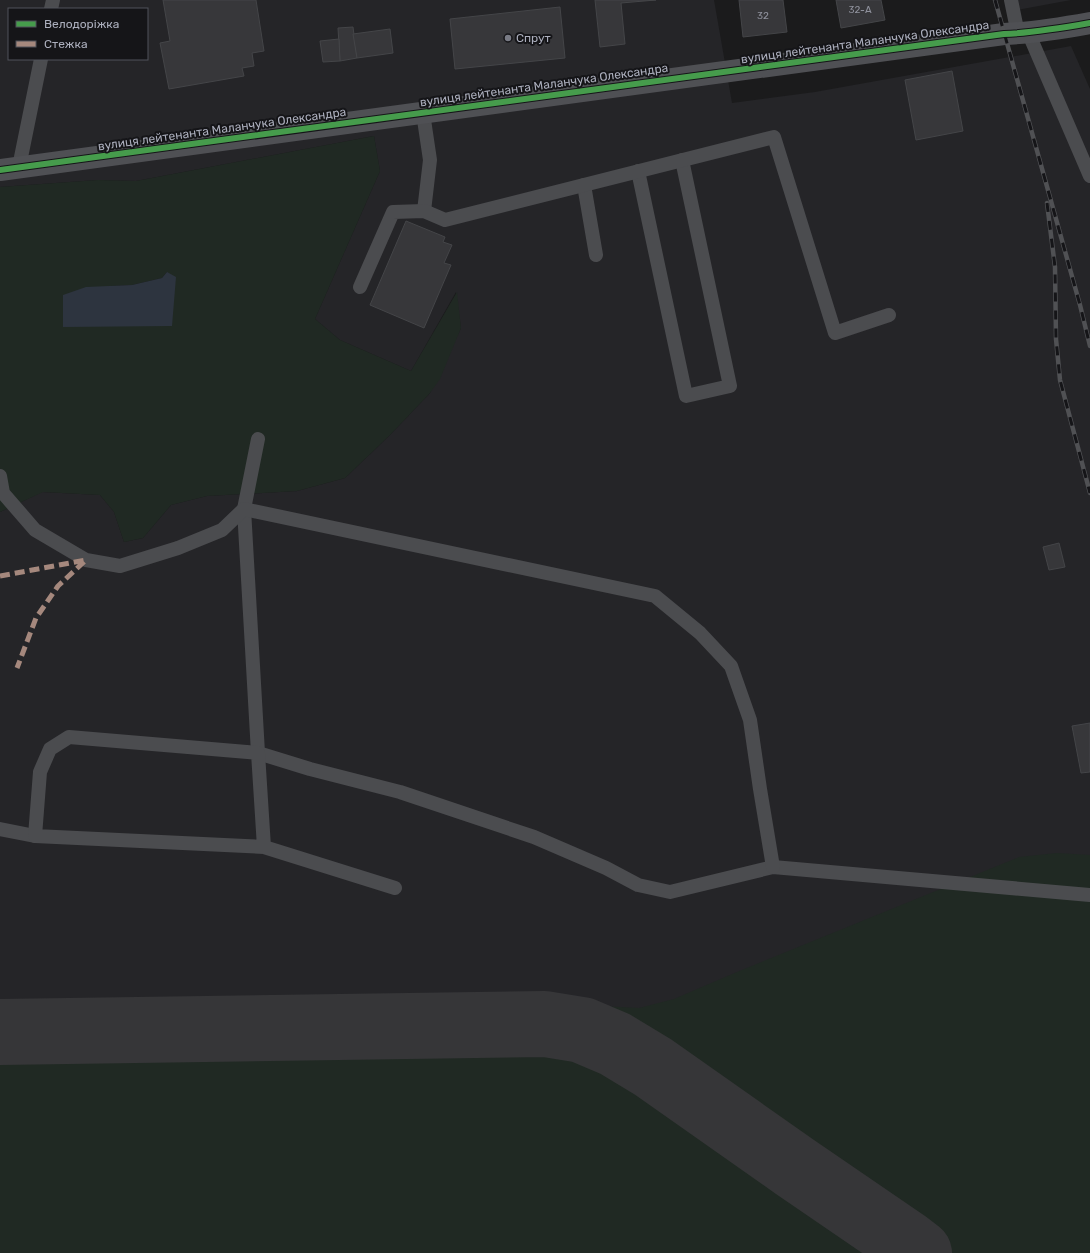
<svg xmlns="http://www.w3.org/2000/svg" width="1090" height="1253" font-family="Rubik,sans-serif">
<rect width="100%" height="100%" fill="#1b1b1c"/>
<g fill="#252528" fill-rule="evenodd">
<path d="M0,0H714L732,103L815,92L1071,46L1090,89V1253H0V512L42,492L100,495L114,512L124,542L143,538L171,505L207,496L297,491L345,478L390,435L430,393L461,328L456,292L411,371L340,340L315,319L380,171L374,136L136,181L98,180L0,187ZM9,9H147V59H9Z"/>
<path d="M1015,0H1071L1017,10Z"/>
</g>
<g fill="#202923" fill-rule="evenodd">
<path d="M374,136L380,171L315,319L340,340L411,371L457,292L461,328L440,379L430,393L390,435L345,478L297,491L207,496L171,505L143,538L124,542L114,512L100,495L43,492L0,512V187L98,180L136,181ZM167,272L172,326L111,286L132,285L162,278Z"/>
<path d="M1057,853L1090,855V1253H0V1003L271,1006L582,1005L639,1008L674,999L737,972L1019,857Z"/>
</g>
<path fill="#2d343f" d="M167,272L176,277L172,326L63,327V295L86,287L132,285L162,278Z"/>
<g fill="none" stroke-linecap="round" stroke-linejoin="round">
<path stroke="#363638" stroke-width="66" d="M0,1032L545,1024L582,1030L615,1044L653,1067L795,1167L906,1243L919,1253"/>
</g>
<g fill="#37373a" stroke="#444548">
<path d="M163,0H256L264,51L252,53L254,66L242,68L244,76L169,89L160,43L170,41Z"/>
<path d="M595,0H656L621,3L625,44L600,47Z"/>
<path d="M739,0H783L787,32L743,37Z"/>
<path d="M836,0H881L885,20L841,28Z"/>
<path d="M560,7L565,58L455,69L450,19Z"/>
<path d="M353,27L357,58L340,61L338,28Z"/>
<path d="M390,29L393,53L357,58L353,34Z"/>
<path d="M339,39L340,61L323,62L320,41Z"/>
<path d="M952,71L963,131L916,140L905,80Z"/>
<path d="M406,221L445,237L443,242L452,245L444,263L451,265L424,328L370,305Z"/>
<path d="M1059,543L1065,567L1049,570L1043,547Z"/>
<path d="M1090,723V772L1081,773L1072,726Z"/>
</g>
<g fill="none" stroke-linecap="round" stroke-linejoin="round">
<g stroke="#4b4c4f" stroke-width="14">
<path d="M1011,0L1018,34"/>
<path d="M51,9L53,0"/>
<path d="M1028,32L1090,176"/>
<path d="M423,113L430,160L424,211"/>
<path d="M19,167L41,59"/>
<path d="M638,171L686,396L730,386L682,160"/>
<path d="M584,185L596,255"/>
<path d="M360,287L393,212L424,211L445,220L774,137L835,333L889,315"/>
<path d="M258,439L244,509L258,753L310,769L400,792L534,837L606,868L638,885L670,892L773,867L1090,895"/>
<path d="M0,476L3,493L35,530L86,560L120,566L178,548L222,530L244,509L655,596L700,633L731,666L750,720L760,789L773,867"/>
<path d="M0,829L35,836"/>
<path d="M264,847L258,753L69,737L50,749L40,772L35,836L264,847L395,888"/>
</g>
<path stroke="#4f5054" stroke-width="22" d="M0,170L1004,34C1033,33 1062,28 1090,23"/>
<g stroke="#505154" stroke-width="4.5">
<g id="rail">
<path d="M995,0L1080,305L1090,346"/>
<path d="M1047,203L1055,267L1056,339L1060,380L1090,493"/>
</g>
</g>
<use href="#rail" stroke="#151518" stroke-width="3" stroke-dasharray="9" stroke-linecap="butt"/>
<path stroke="#a5887d" stroke-width="5" stroke-dasharray="10 5" stroke-linecap="butt" d="M0,576L86,560L58,586L36,618L17,668"/>
<g stroke="#151518" stroke-width="8">
<path id="cycleway" d="M0,170L1004,34C1033,33 1062,28 1090,23"/>
</g>
<use href="#cycleway" stroke="#469c4c" stroke-width="6"/>
</g>
<circle fill="#797b85" stroke="#151518" stroke-width="1.5" cx="508" cy="38" r="4"/>
<g text-anchor="middle" dominant-baseline="central" stroke-width="4" stroke-linejoin="round" paint-order="stroke">
<g font-size="10" fill="#8f919c">
<text x="860" y="10">32-А</text>
<text x="763" y="16">32</text>
</g>
<g font-size="12" fill="#acafbd" stroke="#151518" text-anchor="start">
<text x="516" y="38">Спрут</text>
</g>
<g font-size="12" fill="#acafbd" stroke="#151518">
<text transform="translate(865 42) rotate(-8)">вулиця лейтенанта Маланчука Олександра</text>
<text transform="translate(544 85) rotate(-8)">вулиця лейтенанта Маланчука Олександра</text>
<text transform="translate(222 129) rotate(-8)">вулиця лейтенанта Маланчука Олександра</text>
</g>
</g>
<rect x="8" y="8" width="140" height="52" fill="#151518" stroke="#51535a"/>
<rect x="16" y="21" width="20" height="6" fill="#469c4c" stroke="#51535a"/>
<text x="44" y="28" font-size="12" fill="#acafbd">Велодоріжка</text>
<rect x="16" y="41" width="20" height="6" fill="#a5887d" stroke="#51535a"/>
<text x="44" y="48" font-size="12" fill="#acafbd">Стежка</text>
</svg>
